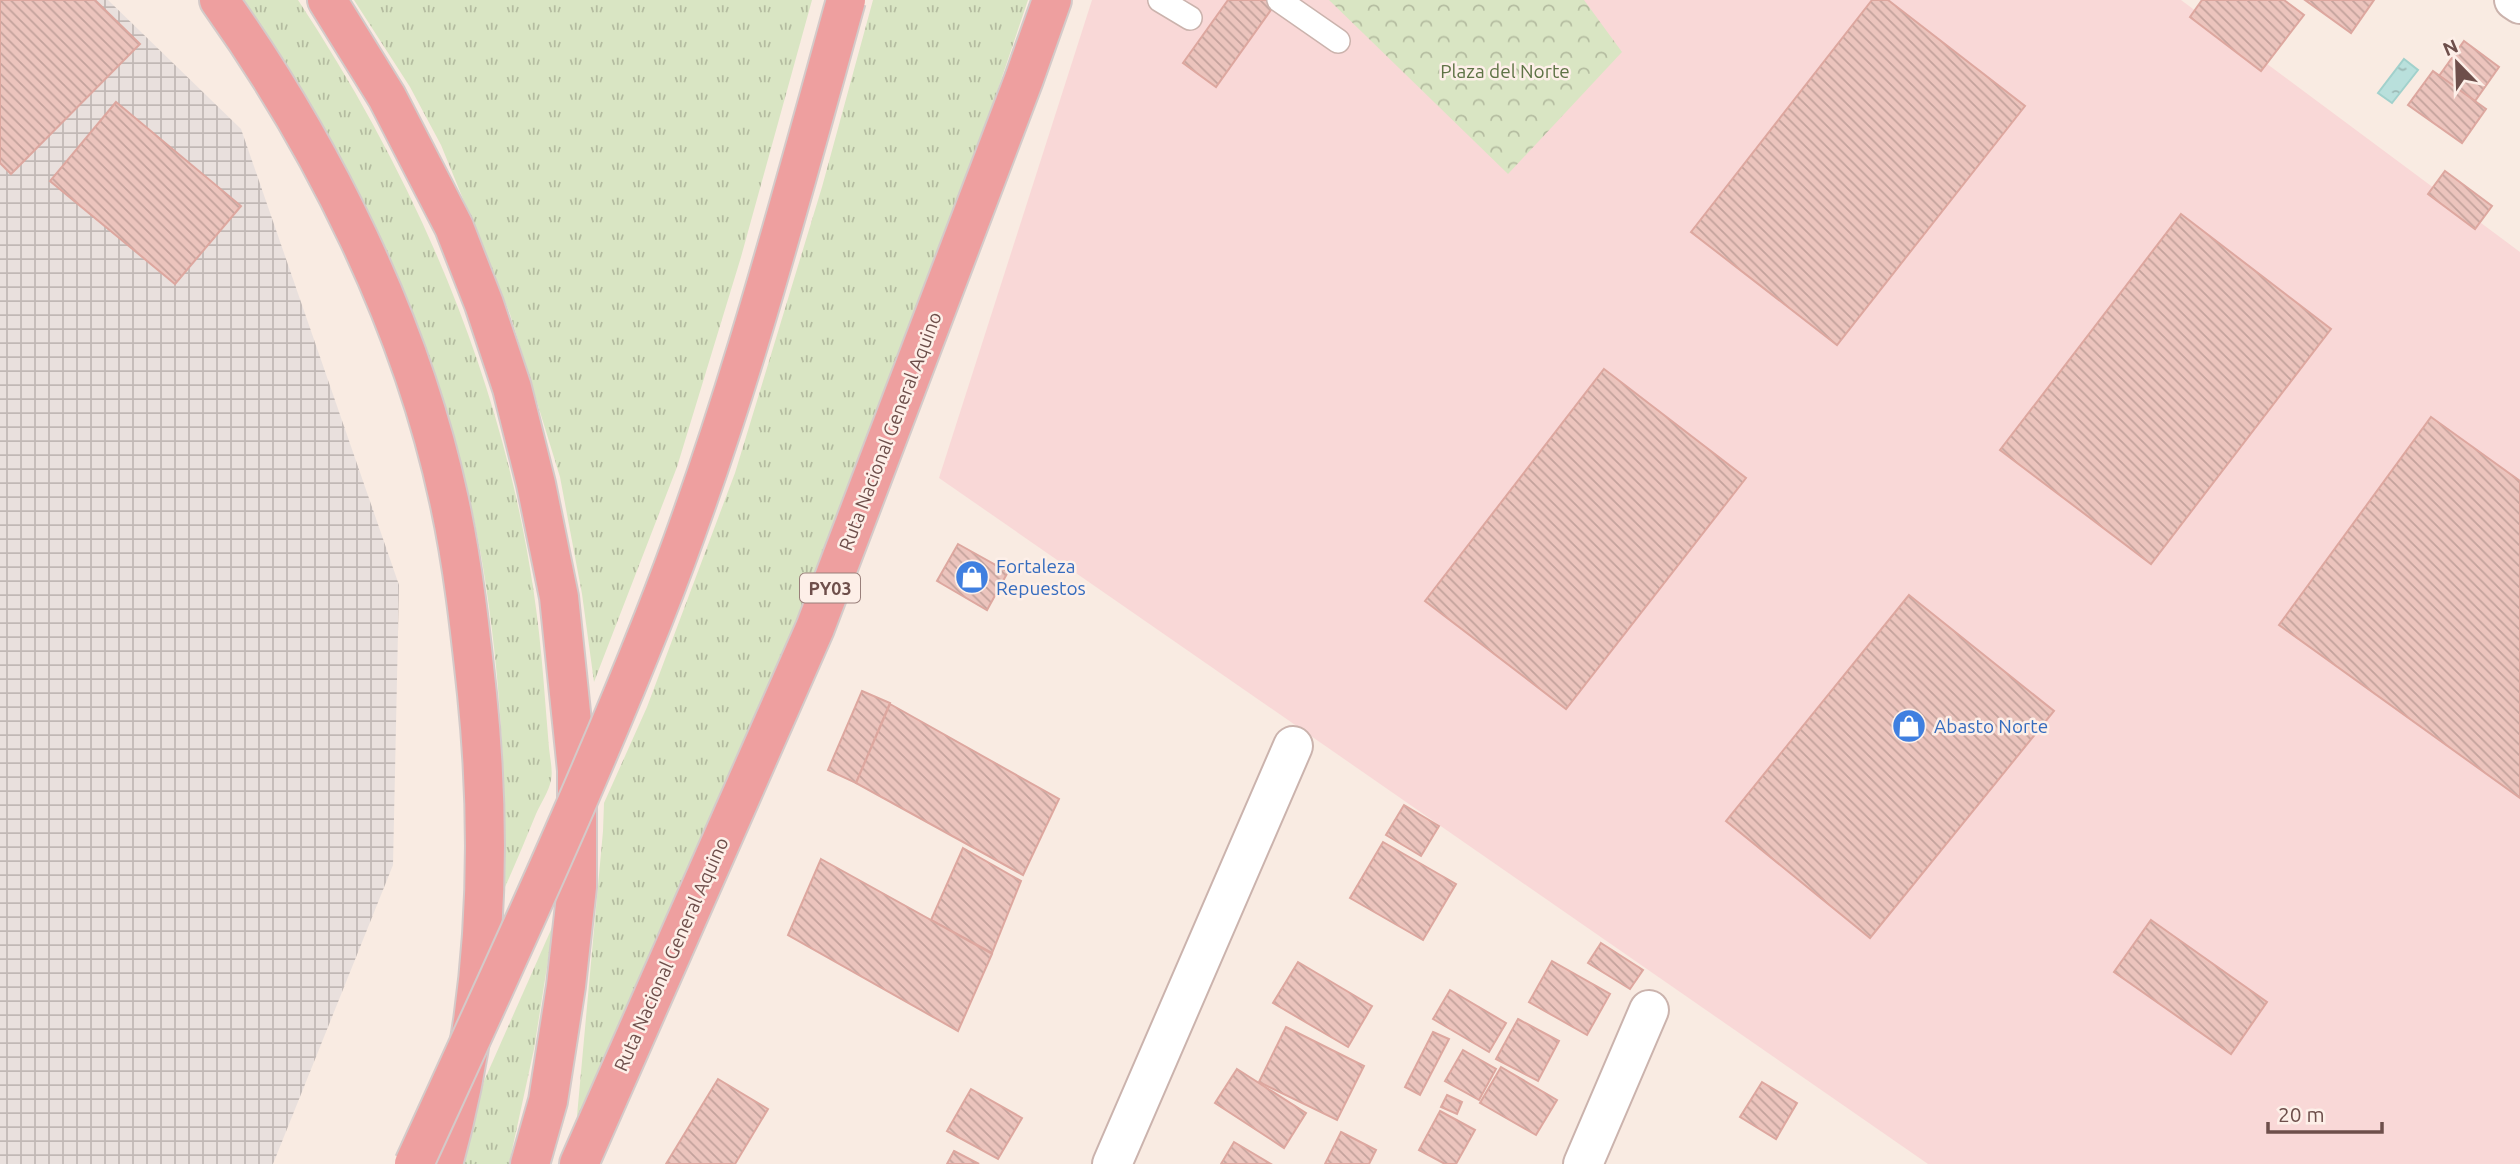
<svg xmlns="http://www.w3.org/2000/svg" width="2520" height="1164" font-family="Ubuntu,sans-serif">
<defs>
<pattern id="industrial-grid" width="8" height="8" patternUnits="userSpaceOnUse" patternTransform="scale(1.75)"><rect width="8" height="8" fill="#e9e0dd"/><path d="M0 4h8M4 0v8" fill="none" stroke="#c1b8b5"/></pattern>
<pattern id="grass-tufts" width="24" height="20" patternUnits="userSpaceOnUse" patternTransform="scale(1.75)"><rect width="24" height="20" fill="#d9e5c3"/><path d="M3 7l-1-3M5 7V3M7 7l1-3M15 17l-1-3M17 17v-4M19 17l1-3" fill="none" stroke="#b4bca0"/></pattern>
<pattern id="park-crowns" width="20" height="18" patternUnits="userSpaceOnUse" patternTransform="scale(1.75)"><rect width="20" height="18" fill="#d9e5c3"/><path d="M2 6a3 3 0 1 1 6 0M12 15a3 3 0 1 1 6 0" fill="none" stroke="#b4bca0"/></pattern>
<pattern id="water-ripples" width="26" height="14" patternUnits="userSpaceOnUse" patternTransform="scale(1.75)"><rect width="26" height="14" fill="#b9e0dc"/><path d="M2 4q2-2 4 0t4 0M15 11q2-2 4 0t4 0" fill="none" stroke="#9bb8b4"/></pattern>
<pattern id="building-back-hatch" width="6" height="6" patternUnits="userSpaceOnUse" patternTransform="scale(1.75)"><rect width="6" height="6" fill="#ecc4bd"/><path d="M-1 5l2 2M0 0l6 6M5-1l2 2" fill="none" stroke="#c3a29c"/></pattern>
</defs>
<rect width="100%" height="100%" fill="#f9ebe2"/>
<path fill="#f9d8d7" d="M1092,0H2181L2520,252V1164H1928L939,478Z"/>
<path fill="url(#industrial-grid)" d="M0,0H108L241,129L399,585L393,865L273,1164H0Z"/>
<g fill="url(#grass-tufts)">
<path d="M241,0H298C432,203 524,431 543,674C545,699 547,724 549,748C550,758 553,771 551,780C549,791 541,803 536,814C526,838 516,863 505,887C506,787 501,685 486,586C470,477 436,373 392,273C350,176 302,85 241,0Z"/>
<path d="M354,0H812L741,257L677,467L594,682L582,594L560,477L510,314L441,145L410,87Z"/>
<path d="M873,0H1028L967,181L847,506L693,863L579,1115L577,1116L603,831L604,803L647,707L735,473L822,187Z"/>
<path d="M554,923L534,1049L509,1164H462L484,1081Z"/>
</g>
<path fill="url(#park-crowns)" d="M1329,0H1584L1622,52L1508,174Z"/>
<path fill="url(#water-ripples)" stroke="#a1d1cc" stroke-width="2" d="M2404,59L2418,70L2392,103L2378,93Z"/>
<g fill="url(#building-back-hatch)" stroke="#dda79f" stroke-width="2">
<path d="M0,0H95L140,44L11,174L0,163Z"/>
<path d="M1228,0H1278L1216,87L1183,63Z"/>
<path d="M1872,0H1888L2025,106L1837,345L1691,232Z"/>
<path d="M2202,0H2284L2304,15L2261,71L2190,17Z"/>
<path d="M2305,0H2374L2351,33Z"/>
<path d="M2464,41L2499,67L2475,101L2439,76Z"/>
<path d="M2433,71L2486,109L2462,143L2408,105Z"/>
<path d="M116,102L241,206L175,284L50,181Z"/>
<path d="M2445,171L2492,206L2475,229L2428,194Z"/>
<path d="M2181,214L2331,329L2151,564L2000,450Z"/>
<path d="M1604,369L1746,478L1566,709L1425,601Z"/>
<path d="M2431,417L2520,481V798L2279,625Z"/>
<path d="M958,544L1008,572L987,610L937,581Z"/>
<path d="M1909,595L2054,711L1870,938L1726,821Z"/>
<path d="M862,691L890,703L856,783L828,770Z"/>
<path d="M890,704L1059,799L1023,875L856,783Z"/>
<path d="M1404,805L1439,826L1421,856L1386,835Z"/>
<path d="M1383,842L1456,884L1423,940L1350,898Z"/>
<path d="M963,848L1021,881L992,953L931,920Z"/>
<path d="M821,859L992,954L958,1031L788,935Z"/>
<path d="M2151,920L2267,1002L2231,1054L2114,972Z"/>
<path d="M1601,943L1643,970L1630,989L1588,963Z"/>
<path d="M1552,961L1610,994L1587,1035L1529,1002Z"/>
<path d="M1298,962L1372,1006L1348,1047L1273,1003Z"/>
<path d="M1450,990L1506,1023L1489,1052L1433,1019Z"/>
<path d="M1518,1019L1559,1041L1538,1081L1496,1059Z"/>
<path d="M1286,1027L1364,1066L1337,1120L1259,1082Z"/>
<path d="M1433,1032L1449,1039L1420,1095L1405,1087Z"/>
<path d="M1463,1050L1496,1069L1479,1100L1445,1081Z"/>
<path d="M1501,1067L1557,1100L1536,1135L1480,1103Z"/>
<path d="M1237,1069L1306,1113L1284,1148L1215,1103Z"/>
<path d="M718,1079L768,1109L735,1164H666Z"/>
<path d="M1762,1082L1797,1103L1776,1139L1740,1117Z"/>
<path d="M971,1089L1022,1118L998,1159L947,1131Z"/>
<path d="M1447,1095L1462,1102L1457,1114L1441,1107Z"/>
<path d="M1440,1111L1475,1130L1456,1164H1445L1419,1150Z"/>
<path d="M1341,1132L1376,1150L1369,1164H1325Z"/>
<path d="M1234,1142L1271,1164H1221Z"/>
<path d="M954,1151L979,1164H947Z"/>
</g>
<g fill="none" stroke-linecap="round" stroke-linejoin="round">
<g stroke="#cbb3ad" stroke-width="26">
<g id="lane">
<path d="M1160,0L1190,18"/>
<path d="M1279,0L1338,41"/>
</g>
</g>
<g stroke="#cbb3ad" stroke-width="42">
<g id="street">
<path d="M2514,0L2520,4"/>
<path d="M1112,1164L1293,746"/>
<path d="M1583,1164L1649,1010"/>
</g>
</g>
<g stroke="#d4cac9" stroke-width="42">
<g id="highway">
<path d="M219,0C323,146 411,323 449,500C463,564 470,629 477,694C493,851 486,1012 443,1164"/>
<path d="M327,0L387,97L454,227L484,304L512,388L536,484L559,597L577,770V887L566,986L548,1101L530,1164"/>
<path d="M579,1164L815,628L1024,79L1052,0"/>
</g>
</g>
<use href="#lane" stroke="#fff" stroke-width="23"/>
<use href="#street" stroke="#fff" stroke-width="38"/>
<use href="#highway" stroke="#ee9f9f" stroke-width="38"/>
<g stroke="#d4cac9" stroke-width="42" stroke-linecap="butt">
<path id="highway-bridge" d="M414,1164C496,984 580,804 653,620C733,419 788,209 846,0"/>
</g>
<use href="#highway-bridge" stroke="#ee9f9f" stroke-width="38"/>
</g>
<defs>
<g id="shop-disc" transform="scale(1.75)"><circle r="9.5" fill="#3f7fe0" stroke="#fdefe8"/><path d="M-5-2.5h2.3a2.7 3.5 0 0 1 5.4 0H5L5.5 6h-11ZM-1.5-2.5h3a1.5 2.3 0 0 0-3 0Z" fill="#fff"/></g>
</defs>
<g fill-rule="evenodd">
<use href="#shop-disc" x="972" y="577"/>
<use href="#shop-disc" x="1909" y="726"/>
</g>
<g text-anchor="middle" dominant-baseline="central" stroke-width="5" stroke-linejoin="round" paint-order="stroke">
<rect fill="#fdefe8" stroke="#997f7a" stroke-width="2" x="800" y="573.5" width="60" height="29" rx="5"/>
<g font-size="18" font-weight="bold" fill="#6e4f4b">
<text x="830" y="588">PY03</text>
</g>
<g font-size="19" fill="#5e7345" stroke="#fdefe8">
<text x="1505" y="71">Plaza del Norte</text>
</g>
<g font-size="19" fill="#6e4f4b" stroke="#fdefe8">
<text transform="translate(890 431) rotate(-69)">Ruta Nacional General Aquino</text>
<text transform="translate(671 954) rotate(-66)">Ruta Nacional General Aquino</text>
</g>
<g font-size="19" fill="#366cbe" stroke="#fdefe8" text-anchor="start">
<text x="996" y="566">Fortaleza<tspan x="996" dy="22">Repuestos</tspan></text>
<text x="1934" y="726">Abasto Norte</text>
</g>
</g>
<g transform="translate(2457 63) rotate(337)" stroke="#fdefe8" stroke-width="5" paint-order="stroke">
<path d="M0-5L12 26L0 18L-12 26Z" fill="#6e4f4b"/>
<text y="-10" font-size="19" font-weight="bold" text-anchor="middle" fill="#6e4f4b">N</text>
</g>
<path d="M2268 1122v10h114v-10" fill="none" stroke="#6e4f4b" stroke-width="3.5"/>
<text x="2278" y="1122" font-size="21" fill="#6e4f4b" stroke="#fdefe8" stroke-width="5" paint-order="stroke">20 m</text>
</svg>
